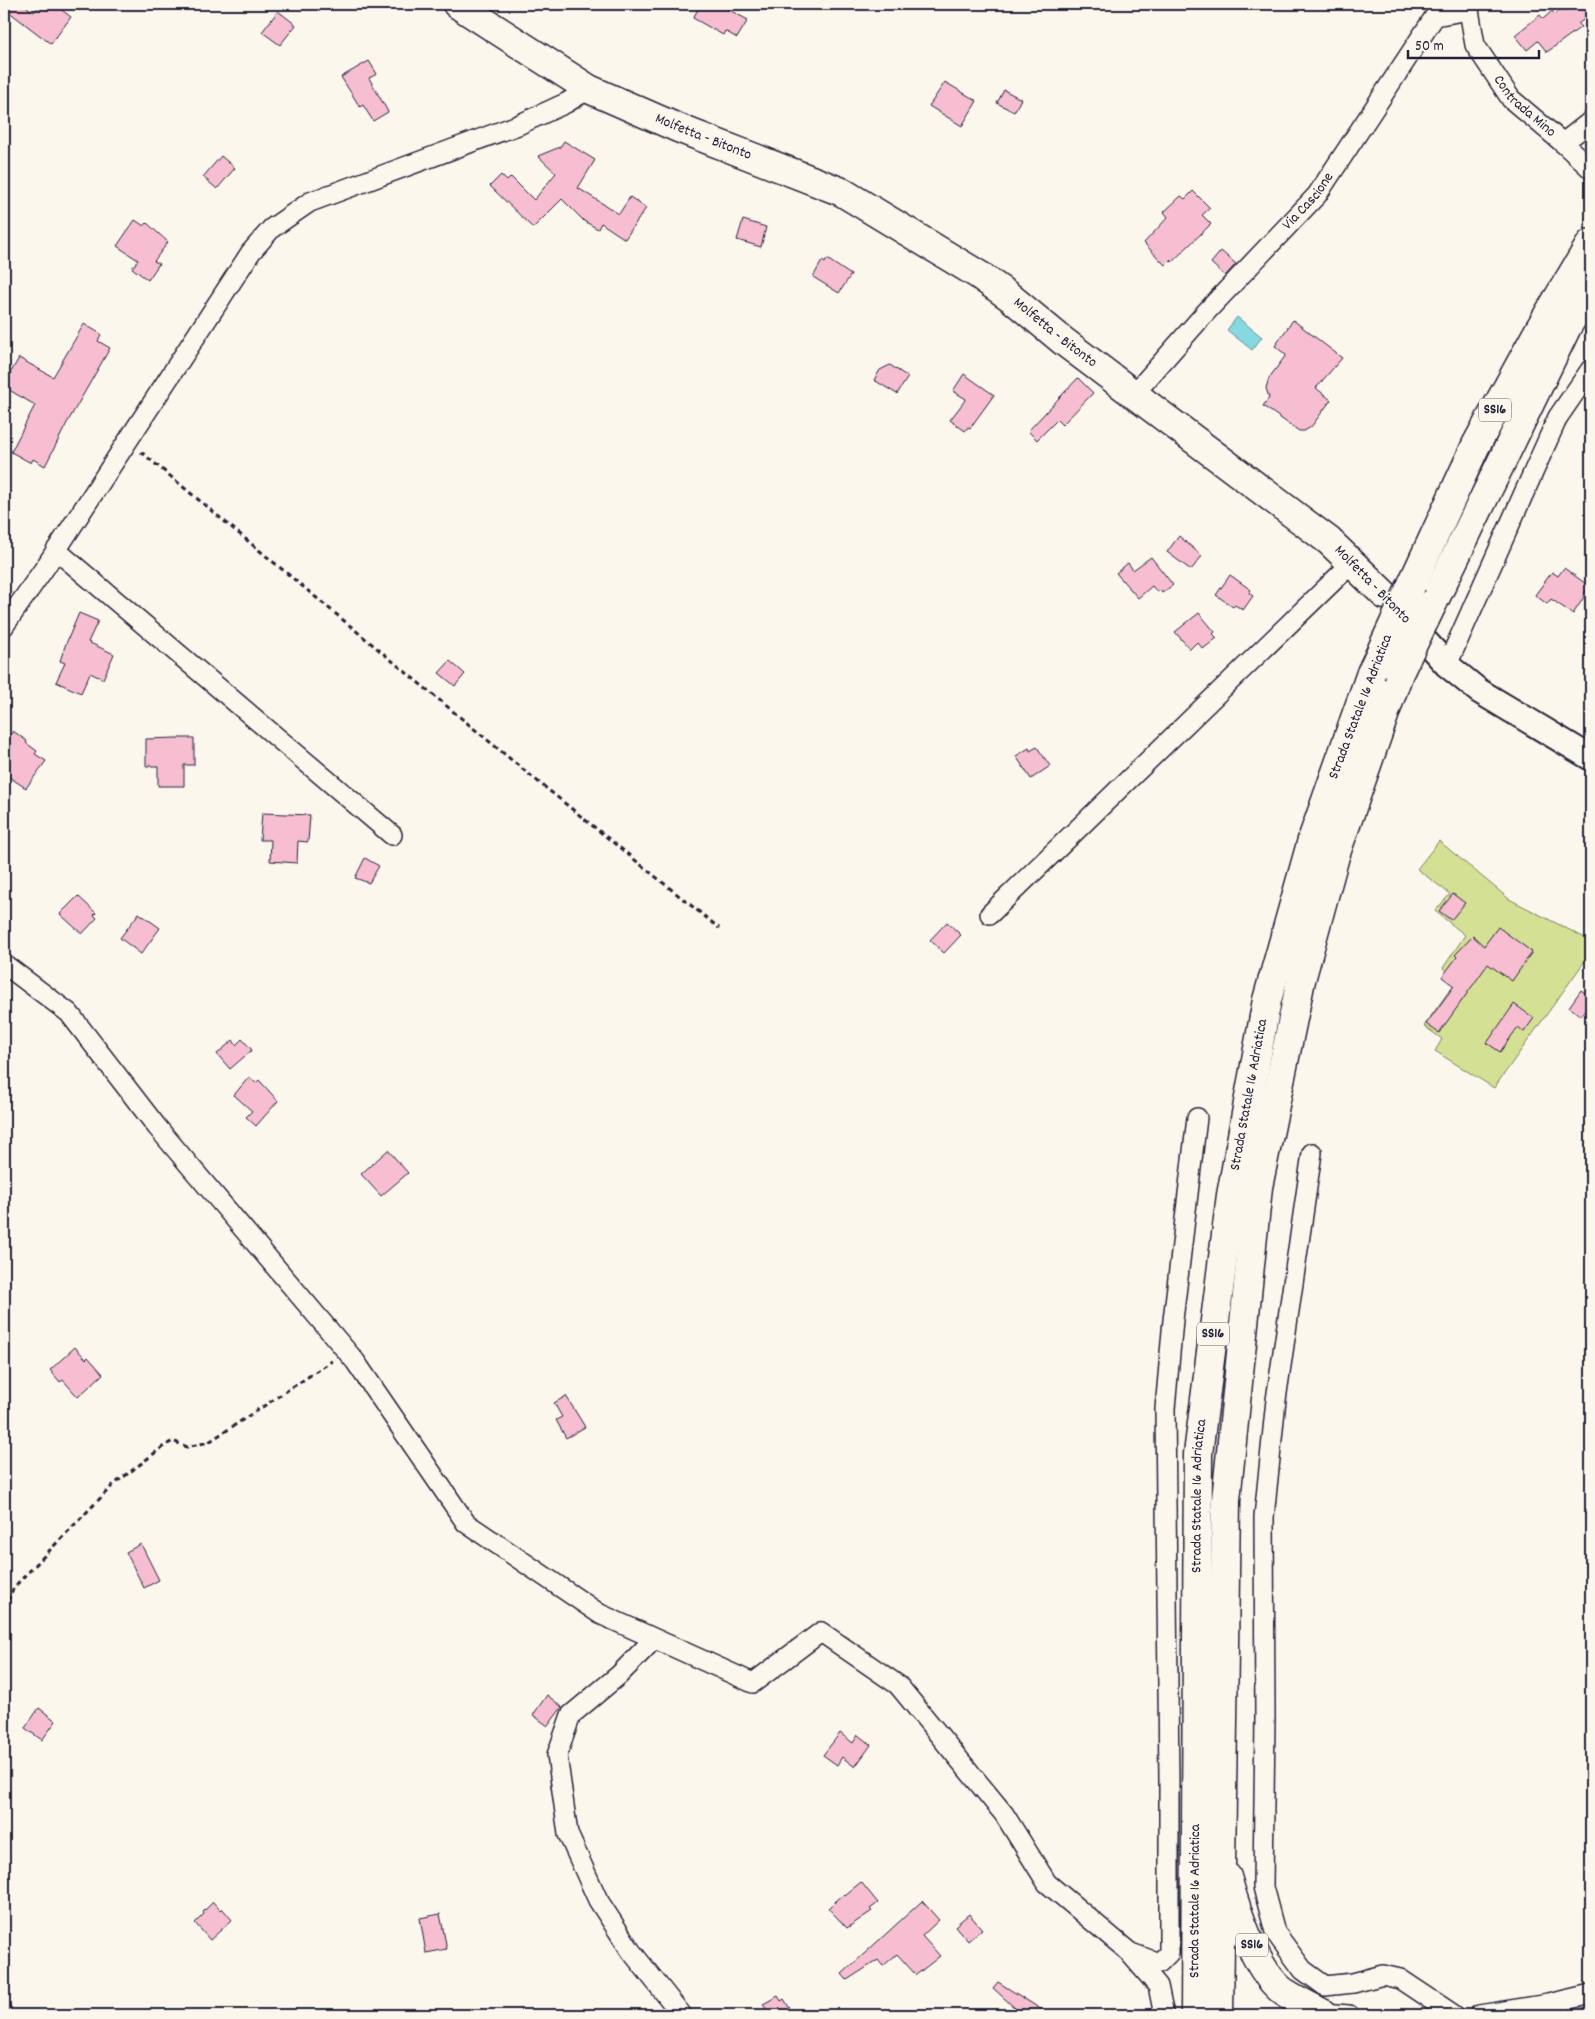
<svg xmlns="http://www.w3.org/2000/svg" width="1595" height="2019" font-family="Dekko,sans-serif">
<rect width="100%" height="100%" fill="#fbf7ec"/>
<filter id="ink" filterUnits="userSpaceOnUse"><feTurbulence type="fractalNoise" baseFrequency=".02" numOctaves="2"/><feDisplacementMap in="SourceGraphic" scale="10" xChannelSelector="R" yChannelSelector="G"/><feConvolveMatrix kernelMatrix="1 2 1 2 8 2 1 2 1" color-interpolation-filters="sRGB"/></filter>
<g filter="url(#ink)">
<path fill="#d4e194" stroke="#7b8268" d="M1439,841L1509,899L1591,941V959L1587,958L1494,1088L1435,1051L1442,1039L1424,1026L1456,981L1443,968L1465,935L1435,911L1450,894L1417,869Z"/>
<path fill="#87d8e0" stroke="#5f8f9e" d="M1237,317L1262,337L1252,350L1227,330Z"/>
<g fill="#f7bed2" stroke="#22223b">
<path d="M4,4H23L34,12L41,4H54L71,17L51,44L4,8Z"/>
<path d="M701,4H718L748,20L737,38L725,31L723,35L693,18Z"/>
<path d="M1568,4H1591V14L1578,24L1581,27L1547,52L1538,41L1527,50L1515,35L1540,15L1543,19L1552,11L1555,14Z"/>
<path d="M278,11L296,25L280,45L262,32Z"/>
<path d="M369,61L377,74L369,78L388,112L373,121L363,105L360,107L341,77Z"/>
<path d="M945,82L977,101L962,126L929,106Z"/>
<path d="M1004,90L1021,99L1014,112L997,103Z"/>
<path d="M564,141L595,160L578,188L619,214L630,197L646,208L625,239L601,223L598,229L584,221L562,199L533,228L490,186L501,175L507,181L511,177L534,200L556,173L538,156L560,147Z"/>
<path d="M221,156L235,168L217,189L203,177Z"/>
<path d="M1193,191L1210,208L1202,215L1211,224L1172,262L1170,260L1165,265L1144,243L1168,217L1164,212L1181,196L1185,199Z"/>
<path d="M135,220L144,226L147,223L168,242L154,261L159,264L148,280L132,268L138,260L117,246Z"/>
<path d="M743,220L766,227L761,247L737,240Z"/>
<path d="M1221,251L1236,264L1225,276L1211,263Z"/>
<path d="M827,259L851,275L839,293L813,277L822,261L825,263Z"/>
<path d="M1293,320L1342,358L1316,388L1331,400L1311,427L1304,431H1299L1263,406L1269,398L1266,388L1269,378L1286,355L1275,346Z"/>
<path d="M84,324L101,334L98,341L110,348L67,423L45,466L33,459L31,463L11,452L35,405L4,387V384L19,358L53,377Z"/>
<path d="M890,365L908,377L897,394L874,380L880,370Z"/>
<path d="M964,374L994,395L970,428L968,427L965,431L950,420L966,399L953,391Z"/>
<path d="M1078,378L1093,393L1062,425L1057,420L1037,440L1028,431Z"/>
<path d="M1179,536L1202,556L1191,570L1167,552Z"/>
<path d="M1151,557L1173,585L1162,593L1160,590L1157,592L1152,586L1138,598L1116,573L1128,563L1133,570Z"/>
<path d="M1564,568L1589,586L1583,596L1584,597L1573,614L1551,599L1547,604L1535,595L1552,572L1558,576Z"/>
<path d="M1230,575L1251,590L1249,593L1253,596L1243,610L1235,605L1233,607L1216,595Z"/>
<path d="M79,613L98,621L88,642L114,654L103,679L90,673L81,693L56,682L65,663L60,661L65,646Z"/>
<path d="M1199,613L1215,632L1213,634L1217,638L1203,649L1197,642L1190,649L1175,632Z"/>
<path d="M450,661L465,674L455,686L439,673Z"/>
<path d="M13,731L27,741L26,743L37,751L35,754L46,761L26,788L4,774V745Z"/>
<path d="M176,738H194V765H184V786H158V766H146V739Z"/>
<path d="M1037,747L1050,766L1031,779L1016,756L1029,748L1030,751Z"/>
<path d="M262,813L310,815L308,842L298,841L297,863L270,861L271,840H260Z"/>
<path d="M365,858L379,866L369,883L355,878Z"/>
<path d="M1453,894L1465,903L1451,920L1439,911Z"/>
<path d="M78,896L96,913L94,915L97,918L82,934L60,914Z"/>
<path d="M139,913L160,928L141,954L120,938Z"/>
<path d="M947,922L961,935L944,953L930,940Z"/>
<path d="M1498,927L1532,952L1512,981L1488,964L1439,1033L1426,1024L1454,986L1442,977L1457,957L1455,955L1473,936L1484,946Z"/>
<path d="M1581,990L1591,997V1002L1581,1016L1569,1007Z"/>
<path d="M1514,1004L1534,1018L1524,1032L1518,1027L1500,1052L1487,1043Z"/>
<path d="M242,1039L252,1050L230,1069L217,1054L233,1040L236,1045Z"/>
<path d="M249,1077L256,1083L259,1080L278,1101L256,1126L246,1117L252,1111L234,1095Z"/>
<path d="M388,1150L408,1173L381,1196L361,1174Z"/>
<path d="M75,1347L86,1359L88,1357L103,1374L78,1397L63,1380L60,1382L50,1370Z"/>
<path d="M566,1396L585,1427L566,1438L556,1420L562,1417L554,1403Z"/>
<path d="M141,1544L159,1580L144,1588L126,1552Z"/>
<path d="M547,1695L562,1707L548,1726L533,1715Z"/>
<path d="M39,1708L56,1721L42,1740L25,1728Z"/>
<path d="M840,1733L853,1743L858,1735L871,1745L855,1767L842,1757L837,1765L823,1755Z"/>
<path d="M861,1882L878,1903L870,1909L872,1911L847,1928L828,1908L844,1894L845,1895Z"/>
<path d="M922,1901L939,1920L922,1936L940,1956L916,1975L897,1954L883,1966L878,1960L847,1980L842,1974Z"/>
<path d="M213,1902L220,1910L222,1908L232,1920L210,1940L195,1923L204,1914L203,1912Z"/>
<path d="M440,1914L447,1949L426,1953L420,1918Z"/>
<path d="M969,1914L982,1929L968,1941L955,1926Z"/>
<path d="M998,1982L1050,2015H1009L1016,2009L993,1988Z"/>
<path d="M778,1996L781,2001L784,1999L794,2015H756L766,2009L763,2004Z"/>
</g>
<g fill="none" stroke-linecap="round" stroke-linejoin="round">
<g stroke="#22223b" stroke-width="22">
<g id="minor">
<path id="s1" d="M1468,4L1475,45L1511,99L1563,143L1591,169"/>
<path d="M1563,143L1591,121"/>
<path id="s2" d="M1134,394L1207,311L1317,195L1435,16L1469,10"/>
<path d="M56,550L392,835"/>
<path d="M4,626L46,566L251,252L272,228L310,202L518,125L566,103L589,89"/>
<path d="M1447,665L1558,417L1591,369"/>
<path d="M990,914L1353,562"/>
<path d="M4,964L69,1013L157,1127L355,1361L466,1523L600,1614L753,1683L821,1632L898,1685L1004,1814L1047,1883L1128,1951L1158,1986L1164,2015"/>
<path d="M1312,1153L1276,1400L1264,1517L1265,1717L1263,1887L1275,1932L1303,1970L1325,1986L1353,1983L1383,1975L1400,1979L1454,2015"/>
<path d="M654,1639L619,1675L571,1715L557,1755L568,1834L598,1900L631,1951L682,2015"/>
<path d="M1131,1953L1159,1963L1169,1953V1780L1165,1409L1173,1320L1197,1118"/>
<path d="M1322,2013L1349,2015"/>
<path d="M1479,2015L1548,2004L1591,1994"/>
</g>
</g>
<g stroke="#22223b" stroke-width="28">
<path id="tertiary" d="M1407,621L1447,665L1479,691L1591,758"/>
</g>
<g stroke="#22223b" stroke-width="31">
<g id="secondary">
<path id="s3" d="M457,4L589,89L678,128L842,192L979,275L1010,297L1063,341L1329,541L1385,595"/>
</g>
</g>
<g stroke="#22223b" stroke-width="31">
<g id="trunk">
<path d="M1412,584L1476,445L1540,328L1591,243"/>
<path d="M1433,603L1567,327L1591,287"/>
<path d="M1227,1877C1236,1910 1256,1972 1284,1992C1296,2000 1309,2006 1322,2013"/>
<path id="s4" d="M1195,2015L1198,1454L1231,1195L1267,1000L1312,840L1371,673"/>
<path d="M1219,2015L1226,1500L1258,1187L1301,980L1335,856L1399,673"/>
</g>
</g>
<g stroke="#22223b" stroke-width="3" stroke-dasharray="5 4" stroke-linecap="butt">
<path d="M141,452L520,767L719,928"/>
<path d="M4,1609L14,1587L113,1485L164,1446L173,1441L187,1447L209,1442L332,1361"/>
</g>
<use href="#minor" stroke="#fbf7ec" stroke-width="19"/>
<use href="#tertiary" stroke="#fbf7ec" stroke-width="24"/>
<use href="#secondary" stroke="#fbf7ec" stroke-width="28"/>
<use href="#trunk" stroke="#fbf7ec" stroke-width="28"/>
<g stroke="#22223b" stroke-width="31" stroke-linecap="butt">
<g id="trunk-bridge">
<path d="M1371,673L1412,584"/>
<path d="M1399,673L1433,603"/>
</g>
</g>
<use href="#trunk-bridge" stroke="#fbf7ec" stroke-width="28"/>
</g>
</g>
<g text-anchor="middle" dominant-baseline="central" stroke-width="4" stroke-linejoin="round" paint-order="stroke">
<g fill="#fbf7ec" stroke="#636270" stroke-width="1">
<rect x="1479" y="398.5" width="32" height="23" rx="4"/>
<rect x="1197" y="1322.5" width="32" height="23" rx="4"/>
<rect x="1236" y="1933.5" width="32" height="23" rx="4"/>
</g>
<g font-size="14" font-weight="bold" fill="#22223b">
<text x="1495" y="410">SS16</text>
<text x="1213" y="1334">SS16</text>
<text x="1252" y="1945">SS16</text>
</g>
<g font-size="15" fill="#22223b" stroke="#fbf7ec">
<text stroke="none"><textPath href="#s1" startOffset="121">Contrada Mino</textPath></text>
<text stroke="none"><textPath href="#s3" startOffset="281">Molfetta - Bitonto</textPath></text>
<text stroke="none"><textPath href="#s2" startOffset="260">Via Cascione</textPath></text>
<text stroke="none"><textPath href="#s3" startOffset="686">Molfetta - Bitonto</textPath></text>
<text transform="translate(1372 585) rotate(46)">Molfetta - Bitonto</text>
<text transform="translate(1361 707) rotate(-69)">Strada Statale 16 Adriatica</text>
<text stroke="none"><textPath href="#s4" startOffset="924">Strada Statale 16 Adriatica</textPath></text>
<text stroke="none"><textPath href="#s4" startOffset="519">Strada Statale 16 Adriatica</textPath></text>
<text stroke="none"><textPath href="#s4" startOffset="114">Strada Statale 16 Adriatica</textPath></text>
</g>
</g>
<rect width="1595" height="2019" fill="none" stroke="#fbf7ec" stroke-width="20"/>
<rect x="10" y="10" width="1575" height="1999" fill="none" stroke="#22223b" stroke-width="2" filter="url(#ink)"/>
<path d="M1408 50v8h131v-8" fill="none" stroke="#22223b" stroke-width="2.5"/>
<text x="1415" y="50" font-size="15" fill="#22223b" stroke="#fbf7ec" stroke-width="4" paint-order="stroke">50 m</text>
</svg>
